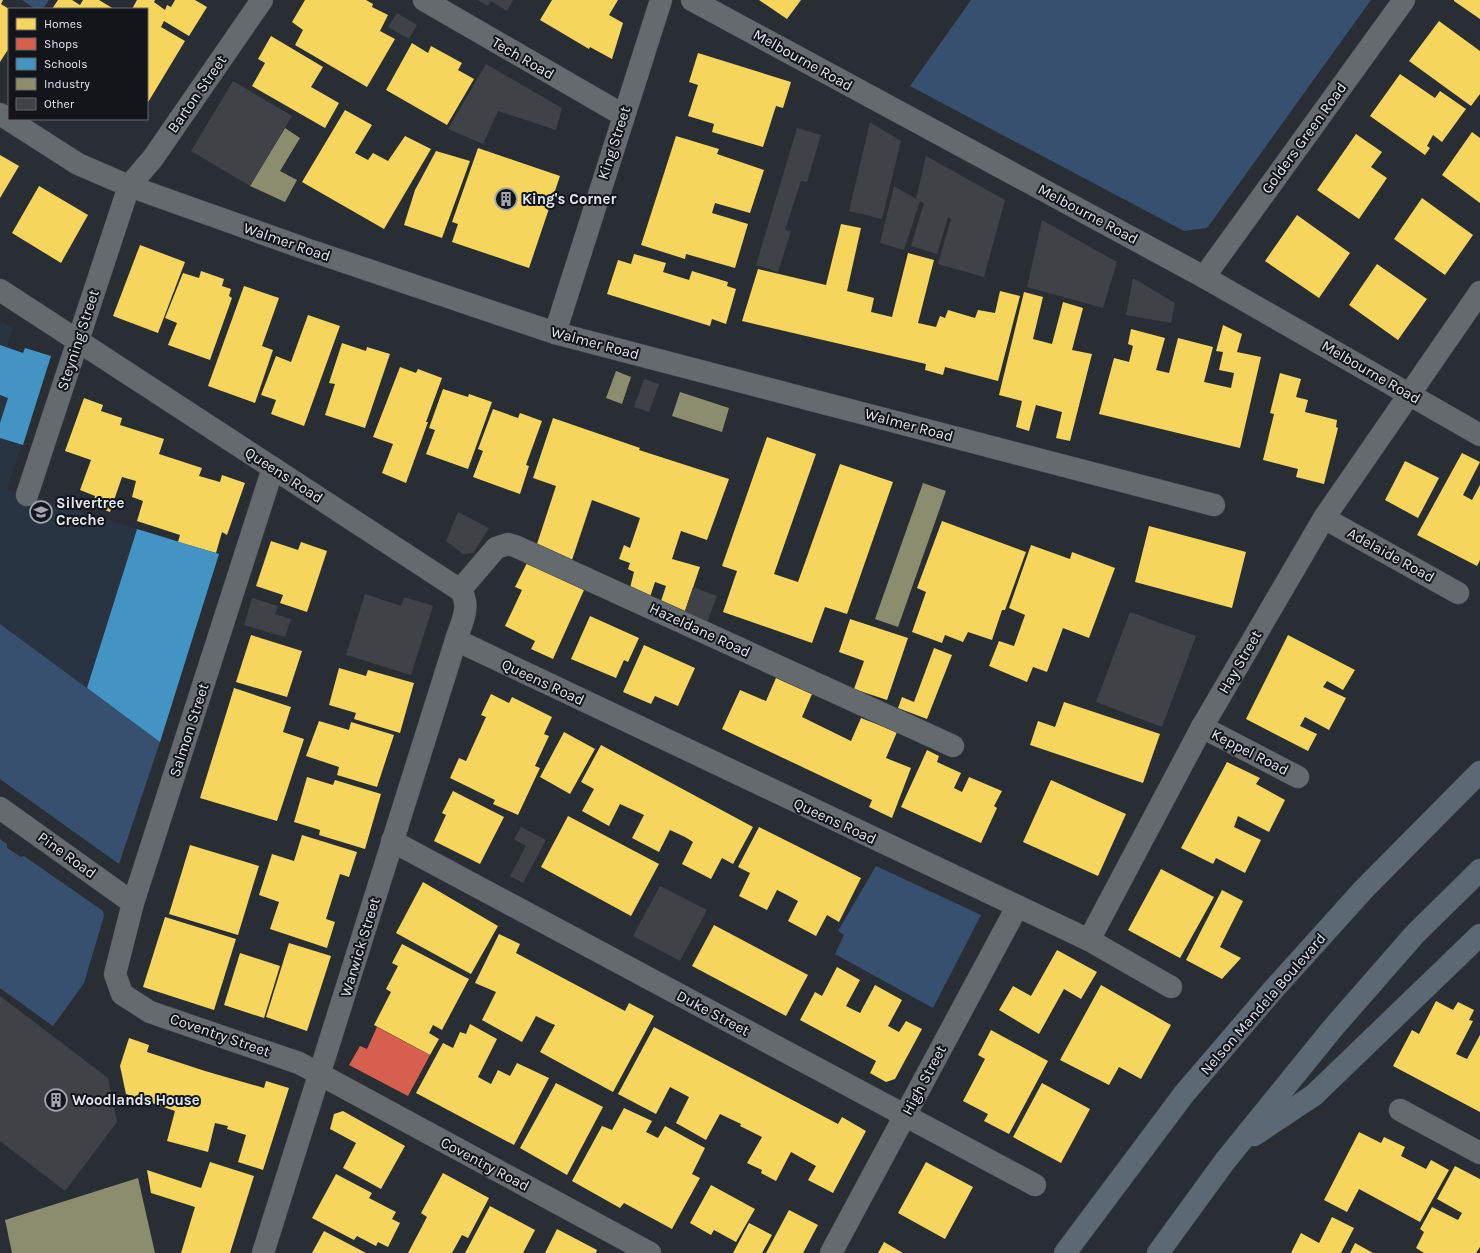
<svg xmlns="http://www.w3.org/2000/svg" width="1480" height="1253" font-family="Karla,sans-serif">
<rect width="100%" height="100%" fill="#292e34"/>
<path fill="#293442" d="M0,320L13,328L7,347L23,353L25,348L51,356L7,489L137,529L87,688L0,624Z"/>
<g fill="#375070">
<path d="M22,0H49L43,9H35Z"/>
<path d="M971,0H1371L1207,228L1184,231L910,86Z"/>
<path d="M0,624L160,742L119,864L0,779Z"/>
<path d="M0,839L7,844V848L21,857L24,856L103,911L104,916L84,983L53,1026L0,988Z"/>
<path d="M876,866L981,915L933,1008L835,954L844,935L838,931Z"/>
</g>
<g fill="#f6d55c">
<path d="M0,0H3L1,4L9,9V48L0,62Z"/>
<path d="M58,0H72L80,5L83,0H99L114,9H52Z"/>
<path d="M137,0H155L154,2L165,10L167,5L171,7L175,0H195L207,7L189,36L164,21L161,27L185,41L147,104V9H132Z"/>
<path d="M305,0H366L373,4L372,7L388,15L380,31L395,39L367,87L295,45L303,30L292,22Z"/>
<path d="M552,0H618L609,15L623,23L612,59L590,47L589,49L540,20Z"/>
<path d="M759,0H801L787,19Z"/>
<path d="M1454,0H1480V19L1454,1Z"/>
<path d="M1439,21L1480,51V94L1471,106L1409,61Z"/>
<path d="M271,36L323,67L311,87L339,103L325,128L252,86L265,63L258,59Z"/>
<path d="M412,43L428,53L431,46L462,63L458,70L474,79L447,125L386,90Z"/>
<path d="M698,53L791,82L783,108L776,106L763,147L712,132L714,124L688,116L698,85L689,82Z"/>
<path d="M1400,74L1435,98L1440,91L1466,109L1442,142L1433,135L1427,146L1430,148L1425,155L1370,116Z"/>
<path d="M345,110L372,125L355,153L368,160L373,153L388,161L405,136L431,149L384,229L302,182Z"/>
<path d="M1472,132L1480,138V203L1442,175Z"/>
<path d="M1356,134L1382,152L1371,167L1387,178L1359,219L1317,190Z"/>
<path d="M676,136L719,149L717,154L764,170L750,213L715,203L712,213L748,224L735,268L686,254L685,259L641,245Z"/>
<path d="M478,148L560,176L529,268L452,242L458,224L452,222Z"/>
<path d="M436,151L470,161L442,238L404,225L415,190Z"/>
<path d="M0,155L19,166L0,198Z"/>
<path d="M39,186L88,215L61,263L12,233Z"/>
<path d="M1422,198L1473,235L1445,275L1394,239Z"/>
<path d="M1297,215L1350,253L1319,298L1265,261Z"/>
<path d="M841,224L861,228L847,291L874,298L871,312L892,317L908,253L934,260L918,323L936,327L940,316L945,318L948,310L975,318L978,310L995,313L1000,291L1020,296L998,381L945,367L943,375L925,370L926,364L742,321L758,269L826,285Z"/>
<path d="M140,245L185,262L158,333L113,316Z"/>
<path d="M634,254L666,263L663,272L689,280L692,271L728,282L727,286L736,289L726,324L712,319L710,326L607,294L618,260L631,264Z"/>
<path d="M1377,264L1427,299L1398,340L1349,305Z"/>
<path d="M201,271L224,279L222,286L231,289L229,296L232,298L210,360L168,345L177,323L165,318L183,273L199,278Z"/>
<path d="M244,286L279,298L262,346L273,350L255,403L208,386Z"/>
<path d="M1024,292L1043,297L1033,339L1052,344L1063,302L1083,308L1072,350L1092,354L1070,441L1056,438L1062,412L1036,405L1029,431L1016,427L1022,401L999,395Z"/>
<path d="M308,315L340,326L304,426L271,414L276,400L261,395L276,356L291,362Z"/>
<path d="M1223,325L1242,334L1237,352L1261,357L1240,448L1099,414L1114,358L1129,362L1133,346L1128,344L1131,329L1165,338L1156,370L1169,373L1178,338L1213,347L1204,382L1231,388L1234,373L1219,370L1223,352L1216,351Z"/>
<path d="M342,343L366,351L367,347L390,354L365,428L325,415L335,384L329,383Z"/>
<path d="M400,367L416,373L418,369L442,378L426,422H428L406,483L382,473L393,444L373,437Z"/>
<path d="M1280,373L1301,379L1296,397L1308,400L1305,412L1337,420L1336,427L1338,428L1324,484L1296,477L1298,469L1263,460L1274,414L1270,413Z"/>
<path d="M443,389L468,397L469,394L492,402L468,469L426,454L435,430L429,428Z"/>
<path d="M84,398L103,405L101,411L122,418L120,425L164,439L159,454L202,468L199,476L220,482L222,475L245,483L227,535L222,532L216,553L178,542L180,535L137,521L143,501L132,497L136,481L122,477L110,512L93,505L95,496L80,490L91,460L65,451Z"/>
<path d="M493,409L518,418L520,413L542,421L526,465L529,466L520,494L473,477L483,451L478,449Z"/>
<path d="M553,418L640,448L639,450L729,479L707,540L681,531L672,559L700,567L685,611L661,601L666,586L655,582L650,597L630,588L634,572L628,569L630,563L619,559L624,545L630,548L640,518L592,500L572,560L537,544L556,486L533,478Z"/>
<path d="M767,437L816,454L774,574L798,582L840,464L893,482L847,614L825,607L812,643L723,612L737,571L722,566Z"/>
<path d="M1462,453L1480,462L1463,495L1472,500L1480,485V560L1477,566L1417,535Z"/>
<path d="M1405,461L1439,478L1418,518L1385,500Z"/>
<path d="M942,521L1026,552L1005,610H1002L992,640L968,632L963,642L945,635L942,643L912,632L926,592L917,588Z"/>
<path d="M1149,526L1246,552L1232,608L1135,582Z"/>
<path d="M271,541L298,550L301,542L327,551L307,612L280,603L283,595L256,586Z"/>
<path d="M1031,545L1070,559L1072,552L1115,568L1089,638L1063,628L1047,672L1033,667L1027,682L989,666L999,641L1014,646L1025,615L1009,608Z"/>
<path d="M527,563L584,590L553,659L531,649L535,641L505,626L522,590L515,587Z"/>
<path d="M590,616L639,638L628,662L624,660L616,678L571,659Z"/>
<path d="M850,619L908,638L887,700L854,689L864,661L839,652Z"/>
<path d="M251,635L302,651L287,697L236,682Z"/>
<path d="M1288,635L1355,670L1343,690L1327,681L1323,687L1346,698L1329,730L1305,717L1300,726L1317,734L1308,751L1246,719Z"/>
<path d="M644,645L695,668L678,706L655,696L651,704L623,692Z"/>
<path d="M934,648L952,655L927,719L898,708L902,697L914,702Z"/>
<path d="M339,668L366,676L368,670L414,683L400,733L354,719L356,713L329,705Z"/>
<path d="M776,678L812,694L802,717L851,741L861,718L897,732L886,758L911,768L892,818L869,807L872,800L722,729L740,690L766,701Z"/>
<path d="M234,688L291,707L283,732L304,739L277,821L200,798Z"/>
<path d="M491,694L509,703L512,697L552,717L544,734L549,736L535,766L540,768L518,815L493,804L495,800L450,778L459,758L466,761L486,717L481,715Z"/>
<path d="M1064,702L1160,734L1143,783L1030,745L1038,721L1055,727Z"/>
<path d="M319,721L349,730L351,722L394,735L377,787L337,775L339,767L306,756Z"/>
<path d="M564,732L595,749L570,794L540,777Z"/>
<path d="M601,745L753,827L733,864L722,858L711,879L682,864L693,842L685,837L670,830L659,852L632,838L644,815L620,804L609,826L582,811L594,789L581,782Z"/>
<path d="M927,750L939,756L937,762L961,773L954,788L962,792L969,777L1002,791L994,806L997,808L981,843L901,807Z"/>
<path d="M1227,762L1260,778L1256,784L1285,800L1269,832L1238,816L1234,827L1261,840L1245,873L1216,858L1213,864L1181,848Z"/>
<path d="M307,777L333,785L335,780L381,794L365,849L319,835L320,830L294,822Z"/>
<path d="M1051,780L1126,814L1098,876L1023,842Z"/>
<path d="M453,791L504,817L480,864L434,841L446,815L442,813Z"/>
<path d="M568,816L659,864L631,916L541,867Z"/>
<path d="M759,827L861,878L839,922L827,915L816,936L788,921L798,901L787,895L777,890L767,910L739,896L750,873L738,867Z"/>
<path d="M302,835L357,852L349,877L340,874L326,919L335,922L327,948L270,929L279,902L259,895L272,854L294,861Z"/>
<path d="M190,845L259,866L238,935L169,914Z"/>
<path d="M1161,869L1214,897L1180,958L1128,930Z"/>
<path d="M423,882L498,926L471,974L396,933Z"/>
<path d="M1222,890L1243,901L1220,947L1241,958L1222,979L1186,960Z"/>
<path d="M165,917L236,939L214,1010L143,987Z"/>
<path d="M714,925L808,975L786,1016L692,966Z"/>
<path d="M499,934L520,944L516,953L625,1011L629,1003L654,1016L613,1092L540,1052L555,1025L550,1023L536,1016L522,1042L482,1020L496,992L475,983Z"/>
<path d="M289,943L331,956L307,1031L266,1017Z"/>
<path d="M402,944L469,979L442,1030L433,1025L429,1033L439,1039L430,1055L374,1025L391,992L386,989L398,966L392,963Z"/>
<path d="M1057,950L1097,972L1081,999L1064,989L1039,1034L999,1010L1013,986L1031,996Z"/>
<path d="M240,953L280,966L264,1018L224,1005Z"/>
<path d="M837,967L860,980L846,1006L860,1013L875,985L902,1000L888,1026L899,1032L906,1021L922,1029L895,1079L886,1082L870,1073L876,1061L800,1020L815,992L822,996Z"/>
<path d="M1101,985L1171,1025L1141,1079L1119,1067L1109,1085L1060,1060Z"/>
<path d="M1436,1001L1453,1010L1458,1002L1474,1010L1469,1020L1473,1021L1456,1054L1467,1059L1480,1035V1112L1393,1066L1412,1030L1419,1034Z"/>
<path d="M470,1024L497,1039L478,1077L491,1084L498,1070L510,1076L517,1063L549,1078L514,1145L416,1093L443,1043L453,1048L460,1032L466,1034Z"/>
<path d="M654,1027L838,1124L842,1117L866,1131L833,1193L808,1180L816,1166L791,1152L776,1181L761,1173L762,1170L747,1163L762,1137L740,1126L741,1124L720,1114L706,1140L676,1123L689,1097L670,1087L656,1114L618,1094Z"/>
<path d="M991,1030L1048,1061L1009,1134L984,1121L988,1114L963,1101L985,1059L978,1055Z"/>
<path d="M129,1038L149,1045L147,1052L205,1071L264,1088L266,1081L289,1088L263,1170L238,1162L246,1135L227,1129L228,1126L215,1123L208,1152L167,1141L175,1111L126,1094L120,1066Z"/>
<path d="M556,1083L603,1107L567,1175L520,1148Z"/>
<path d="M1042,1083L1090,1109L1061,1163L1013,1137Z"/>
<path d="M624,1108L652,1121L646,1132L658,1138L665,1126L705,1148L692,1174L700,1178L672,1229L624,1203L620,1208L572,1181L602,1126L612,1130Z"/>
<path d="M343,1111L405,1146L381,1189L343,1168L356,1143L330,1129L334,1114Z"/>
<path d="M1359,1132L1381,1143L1384,1137L1405,1147L1401,1156L1426,1169L1431,1160L1449,1170L1420,1222L1359,1189L1347,1212L1324,1200Z"/>
<path d="M210,1162L254,1176L230,1253H181L195,1207L151,1193L147,1170L201,1188Z"/>
<path d="M926,1162L973,1187L945,1239L898,1213Z"/>
<path d="M1455,1166L1480,1179V1247L1476,1253H1424L1416,1248L1424,1232L1420,1229L1432,1207L1458,1220L1462,1213L1437,1199Z"/>
<path d="M443,1173L489,1198L468,1238L462,1235L452,1253H408L427,1217L421,1213Z"/>
<path d="M336,1174L372,1193L369,1198L396,1212L392,1219L400,1223L388,1247L378,1242L376,1246L357,1236L354,1240L312,1218Z"/>
<path d="M711,1185L755,1209L736,1242L714,1230L711,1235L690,1223Z"/>
<path d="M490,1206L535,1230L523,1253H465Z"/>
<path d="M789,1210L818,1225L803,1253H766Z"/>
<path d="M1332,1217L1354,1228L1341,1253H1291L1301,1233L1319,1243Z"/>
<path d="M749,1223L772,1235L762,1253H733Z"/>
<path d="M557,1229L597,1250L596,1253H545Z"/>
<path d="M324,1231L366,1253H312Z"/>
<path d="M884,1242L903,1253H878Z"/>
<path d="M1355,1243L1373,1253H1350Z"/>
</g>
<path fill="#d6604d" d="M377,1027L430,1055L408,1096L349,1065L360,1046L367,1049Z"/>
<g fill="#4393c3">
<path d="M0,345L23,353L25,348L51,356L23,445L0,438V423L8,398L0,395Z"/>
<path d="M137,529L219,554L160,742L87,688Z"/>
</g>
<g fill="#8c8c6e">
<path d="M285,128L300,138L280,171L297,180L285,202L250,186Z"/>
<path d="M616,371L631,377L622,404L606,398Z"/>
<path d="M680,392L729,408L722,432L672,416Z"/>
<path d="M923,483L946,491L898,627L875,619Z"/>
<path d="M138,1178L155,1253H12L5,1220Z"/>
</g>
<g fill="#3f4347">
<path d="M477,0H513L507,11L491,1L488,6Z"/>
<path d="M397,13L417,25L409,39L388,27Z"/>
<path d="M486,64L562,108L556,130L498,111L483,144L448,129Z"/>
<path d="M233,81L292,116L250,186L191,151Z"/>
<path d="M870,122L901,141L882,219L849,211Z"/>
<path d="M797,128L821,135L807,182L801,181L785,230L791,231L778,272L756,265Z"/>
<path d="M926,156L1005,200L984,277L938,264L951,219L948,217L937,254L911,246L924,203L920,201L904,250L880,243L894,186L916,199Z"/>
<path d="M1042,220L1117,262L1103,308L1027,287Z"/>
<path d="M1133,278L1175,303L1171,323L1126,315Z"/>
<path d="M644,379L659,384L649,412L634,407Z"/>
<path d="M458,512L489,528L473,553L463,554L446,541Z"/>
<path d="M693,587L717,596L707,622L685,611Z"/>
<path d="M365,594L401,606L404,597L433,606L411,675L346,655Z"/>
<path d="M252,598L278,606L275,614L291,619L285,637L244,625Z"/>
<path d="M1130,612L1196,636L1162,727L1096,702Z"/>
<path d="M521,827L546,840L523,883L510,876L526,846L514,839Z"/>
<path d="M660,886L707,910L680,961L633,936Z"/>
<path d="M0,996L108,1078L117,1122L65,1191L0,1141Z"/>
</g>
<g fill="none" stroke-linecap="round" stroke-linejoin="round">
<g stroke="#45494d" stroke-width="23">
<g id="minor">
<path d="M424,0L623,115"/>
<path d="M692,0L1204,277L1480,435"/>
<path d="M0,114L78,164L129,186L309,250L555,333L1214,505"/>
<path d="M1204,277L1404,0"/>
<path d="M0,290L460,590C472,605 461,624 456,640L1089,940L1171,987"/>
<path d="M555,333L661,0"/>
<path d="M273,468L133,903L115,974L122,994L150,1012L299,1063L650,1253"/>
<path d="M27,495L129,186L153,158L262,0"/>
<path d="M1324,518L1458,593"/>
<path d="M460,590L496,548L508,544L515,546L953,746"/>
<path d="M1202,727L1298,777"/>
<path d="M0,808L133,903"/>
<path d="M392,841L1035,1185"/>
<path d="M1089,940L1202,727L1324,518L1480,292"/>
<path d="M1400,1110L1480,1153"/>
<path d="M263,1253L456,640"/>
<path d="M831,1253L1017,907"/>
</g>
</g>
<g stroke="#45494d" stroke-width="23">
<g id="highway">
<path d="M1254,1135L1314,1095L1480,935"/>
<path d="M1065,1253L1184,1094L1273,990L1364,889L1480,772"/>
<path d="M1158,1253L1225,1161L1332,1029L1415,934L1480,870"/>
</g>
</g>
<use href="#minor" stroke="#656a6f" stroke-width="22"/>
<use href="#highway" stroke="#5d6875" stroke-width="22"/>
</g>
<defs>
<g id="building-ring" transform="scale(1.15)"><circle r="9.5" fill="#12151a" stroke="#a2a7ae" stroke-width="1.5"/><path d="M-4-6H4V6H1V3H-1V6H-4ZM-2.5-4.3h1.7v1.8h-1.7ZM.8-4.3h1.7v1.8H.8ZM-2.5-1h1.7V.8h-1.7ZM.8-1h1.7V.8H.8Z" fill="#a2a7ae"/></g>
<g id="school-ring" transform="scale(1.15)"><circle r="9.5" fill="#12151a" stroke="#a2a7ae" stroke-width="1.5"/><path d="M0-5L7-2L0 1L-7-2ZM-4 1L0 2.5L4 1V4Q0 6-4 4Z" fill="#a2a7ae"/></g>
</defs>
<g fill-rule="evenodd">
<use href="#building-ring" x="506" y="199"/>
<use href="#school-ring" x="41" y="512"/>
<use href="#building-ring" x="56" y="1100"/>
</g>
<g text-anchor="middle" dominant-baseline="central" stroke-width="4" stroke-linejoin="round" paint-order="stroke">
<g font-size="15" fill="#e3e8ef" stroke="#12151a">
<text transform="translate(523 58) rotate(30)">Tech Road</text>
<text transform="translate(803 60) rotate(29)">Melbourne Road</text>
<text transform="translate(197 94) rotate(-55)">Barton Street</text>
<text transform="translate(1304 138) rotate(-54)">Golders Green Road</text>
<text transform="translate(614 143) rotate(-72)">King Street</text>
<text transform="translate(1088 214) rotate(28)">Melbourne Road</text>
<text transform="translate(287 242) rotate(19)">Walmer Road</text>
<text transform="translate(78 340) rotate(-72)">Steyning Street</text>
<text transform="translate(595 343) rotate(15)">Walmer Road</text>
<text transform="translate(1371 372) rotate(30)">Melbourne Road</text>
<text transform="translate(909 425) rotate(15)">Walmer Road</text>
<text transform="translate(284 475) rotate(33)">Queens Road</text>
<text transform="translate(1391 555) rotate(29)">Adelaide Road</text>
<text transform="translate(700 630) rotate(25)">Hazeldane Road</text>
<text transform="translate(1240 662) rotate(-60)">Hay Street</text>
<text transform="translate(543 682) rotate(25)">Queens Road</text>
<text transform="translate(189 730) rotate(-72)">Salmon Street</text>
<text transform="translate(1250 752) rotate(27)">Keppel Road</text>
<text transform="translate(835 821) rotate(25)">Queens Road</text>
<text transform="translate(67 855) rotate(36)">Pine Road</text>
<text transform="translate(360 947) rotate(-73)">Warwick Street</text>
<text transform="translate(1263 1004) rotate(-49)">Nelson Mandela Boulevard</text>
<text transform="translate(713 1013) rotate(28)">Duke Street</text>
<text transform="translate(220 1035) rotate(19)">Coventry Street</text>
<text transform="translate(924 1080) rotate(-62)">High Street</text>
<text transform="translate(485 1164) rotate(28)">Coventry Road</text>
</g>
<g font-size="15" font-weight="bold" fill="#e3e8ef" stroke="#12151a" text-anchor="start">
<text x="522" y="199">King's Corner</text>
<text x="56" y="503">Silvertree<tspan x="56" dy="17">Creche</tspan></text>
<text x="72" y="1100">Woodlands House</text>
</g>
</g>
<rect x="8" y="8" width="140" height="112" fill="#12151a" stroke="#66696f"/>
<rect x="16" y="18" width="20" height="12" fill="#f6d55c" stroke="#66696f"/>
<text x="44" y="28" font-size="12" fill="#e3e8ef">Homes</text>
<rect x="16" y="38" width="20" height="12" fill="#d6604d" stroke="#66696f"/>
<text x="44" y="48" font-size="12" fill="#e3e8ef">Shops</text>
<rect x="16" y="58" width="20" height="12" fill="#4393c3" stroke="#66696f"/>
<text x="44" y="68" font-size="12" fill="#e3e8ef">Schools</text>
<rect x="16" y="78" width="20" height="12" fill="#8c8c6e" stroke="#66696f"/>
<text x="44" y="88" font-size="12" fill="#e3e8ef">Industry</text>
<rect x="16" y="98" width="20" height="12" fill="#3f4347" stroke="#66696f"/>
<text x="44" y="108" font-size="12" fill="#e3e8ef">Other</text>
</svg>
